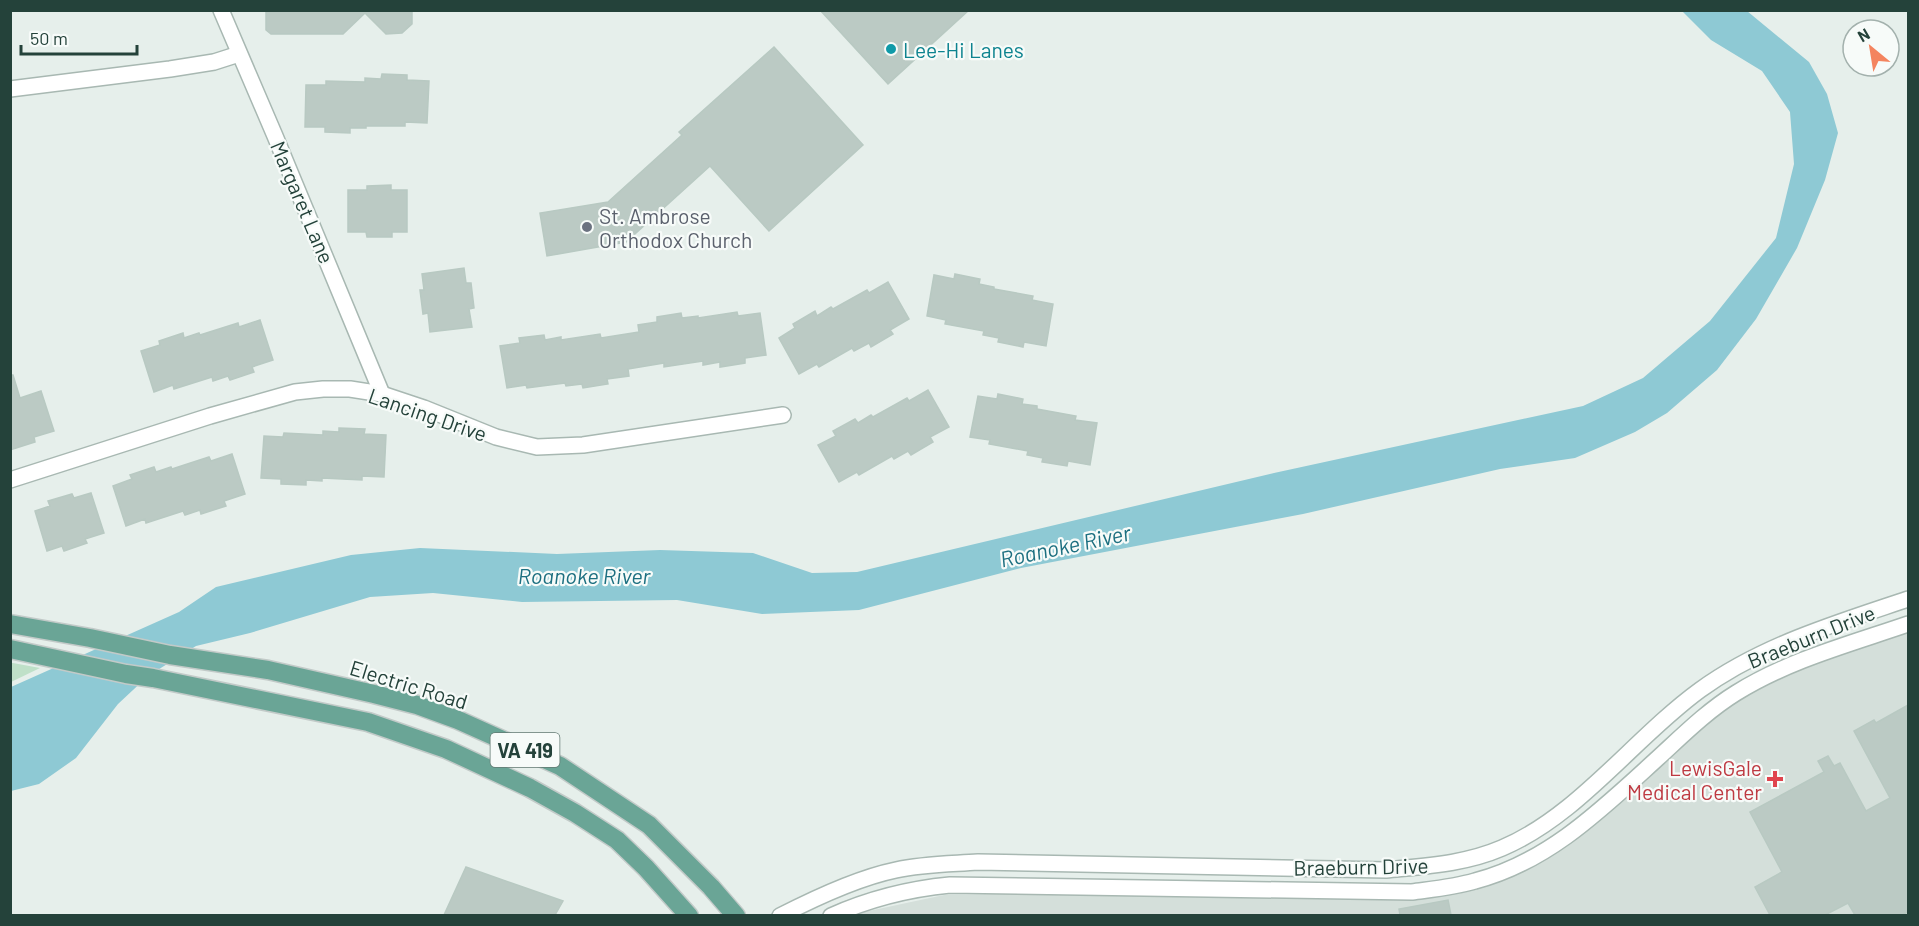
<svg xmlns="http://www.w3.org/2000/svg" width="1919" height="926" font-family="Barlow,sans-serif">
<rect width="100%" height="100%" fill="#e6efeb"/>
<path fill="#d4dfda" d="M1908,629V915L856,916L864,912L944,895L1053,893L1446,895L1561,848L1720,710L1797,665Z"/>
<path fill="#bfe0c8" d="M10,663H13L40,668L11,682Z"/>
<path fill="#8ec9d4" d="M1682,11H1747L1809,62L1827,94L1838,133L1825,180L1797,248L1756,319L1717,370L1667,413L1635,432L1575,458L1500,469L1303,514L1021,568L859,610L762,614L677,600L522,602L433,593L370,597L250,633L196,646L148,676L118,704L76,758L39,784L11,791V687L179,612L216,587L351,555L420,548L557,554L660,550L753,553L812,573L857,572L1274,473L1583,406L1643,378L1710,321L1776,238L1794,164L1790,112L1762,71L1711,40Z"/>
<g fill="#bbcac4" stroke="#b8c9c2" stroke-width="1.5">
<path d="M266,10H412V24L402,33L386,34L365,13L343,34H271L266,30Z"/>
<path d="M820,10H969L888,84Z"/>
<path d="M774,47L863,145L769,231L710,166L626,242L547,256L540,213L608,202L682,135L679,132Z"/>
<path d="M382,74L407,75V80L429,81L427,123L405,122V126H366V128H350V133L325,132V127H305L306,85H326V81L365,82V78L381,79Z"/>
<path d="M391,185V190H407V232H392V237H367L366,232H348V190H367V186Z"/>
<path d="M464,268L466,283H471L474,308L469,309L472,327L430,332L428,313L423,314L420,290H424L422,274Z"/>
<path d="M955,274L980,279L979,284L994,287V289L1033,296L1032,300L1053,304L1046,346L1024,342L1023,347L998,342L999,338L983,335L984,331L945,324L946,320L927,316L934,275L954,279Z"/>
<path d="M888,282L909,319L890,330L893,334L871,347L869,343L854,351L852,348L819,367L817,364L799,374L779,338L795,328L793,324L815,311L817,316L831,307L833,309L867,290L869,293Z"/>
<path d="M737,312L738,316L760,313L766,355L745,358V363L720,367V362L703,365V361L664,367V363L628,369L629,376L607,379L608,384L583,388L582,384L566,386L565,383L527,388L526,385L507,388L500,346L520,343L519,338L544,335L545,340L561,337V340L600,334L601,338L639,332L638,325L657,322V317L681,313L682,318L698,316V318Z"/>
<path d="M260,320L273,360L252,367L254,372L230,380L228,376L213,381L212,377L174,389L173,385L154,392L141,351L160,345L159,341L183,333L184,338L199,333L200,335L238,323L239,327Z"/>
<path d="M10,375H13L20,398L41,391L54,431L34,437L35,442L10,450Z"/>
<path d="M928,390L949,427L930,437L933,442L911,455L908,451L894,459L892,456L859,475L857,472L839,482L818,445L836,436L833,431L855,419L858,423L871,415L873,417L907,398L909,401Z"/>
<path d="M998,394L1023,399L1022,404L1037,406V409L1076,416L1075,420L1097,423L1090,465L1068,461L1067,466L1042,462L1043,458L1027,455L1028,451L989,444L990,440L970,437L978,396L997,399Z"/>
<path d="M339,428L365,429L364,434L386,435L384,477L362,476V480L322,478V481L306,480V485L281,484V479L261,478L264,436L283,437L284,433L323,435V431L339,432Z"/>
<path d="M232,454L245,494L224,501L226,506L201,514L200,510L185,515L183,511L146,523L145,519L126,526L113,486L132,479L130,475L154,467L156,472L171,467L172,469L209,457L211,461Z"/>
<path d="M91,493L104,533L85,539L87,543L64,551L62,546L47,551L35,511L50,506L48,501L72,494L74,498Z"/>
<path d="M1908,705V912L1902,915H1855L1848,903L1825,915H1770L1755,887L1782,872L1750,812L1824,772L1818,761L1828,756L1834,766L1840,763L1866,811L1890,798L1854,731L1874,720L1876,723Z"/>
<path d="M466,867L563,901L555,915H444Z"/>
<path d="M1448,900L1451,915H1400L1399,909Z"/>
</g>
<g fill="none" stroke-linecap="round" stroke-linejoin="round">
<g stroke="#a8b8b2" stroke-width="18">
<g id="minor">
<path d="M221,10L275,136L382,394"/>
<path d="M10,89L170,69L214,62L239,54"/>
<path d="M10,480L210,416L295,392L323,389H350L382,394L424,408L496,437L537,447L583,445L783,415"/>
<path d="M780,916C815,898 857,878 896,870C923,864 950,864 978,862L1386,870C1425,866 1465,864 1502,848C1578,816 1634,738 1700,690C1762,645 1837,623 1908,599"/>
<path d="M831,916C869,899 908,889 950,885L1412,892C1434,889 1455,887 1475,881C1549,862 1604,807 1659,757C1683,735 1707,711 1736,693C1789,660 1850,644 1908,624"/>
</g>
</g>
<g stroke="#c2cac8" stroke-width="21">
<g id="major">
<path d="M10,624L90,638L170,655L268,670L374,694L417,705L458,720L560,766L649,825L711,887L736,916"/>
<path d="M10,649L126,674L153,678L368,722L446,749L530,788L575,813L617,840L646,868L689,916"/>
</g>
</g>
<use href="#minor" stroke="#fff" stroke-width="15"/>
<use href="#major" stroke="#6aa596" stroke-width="18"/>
</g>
<circle fill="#0f9aa8" stroke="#f7fbf9" stroke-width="2" cx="891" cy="49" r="6"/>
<circle fill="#6b7280" stroke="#f7fbf9" stroke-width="2" cx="587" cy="227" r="6"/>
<path fill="#e0444e" stroke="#f7fbf9" stroke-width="2" d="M1772 770h6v6h6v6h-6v6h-6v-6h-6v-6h6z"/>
<g text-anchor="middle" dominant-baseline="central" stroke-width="4.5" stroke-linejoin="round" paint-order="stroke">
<rect fill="#f7fbf9" stroke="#637a73" stroke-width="1.5" x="490.5" y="733" width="69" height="34" rx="4.5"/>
<g font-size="20" font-weight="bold" fill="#24423a">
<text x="525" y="750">VA 419</text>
</g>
<g font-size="21" fill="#0d838f" stroke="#f7fbf9" text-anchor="start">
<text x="903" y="49">Lee-Hi Lanes</text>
</g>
<g font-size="21" fill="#24423a" stroke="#f7fbf9">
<text transform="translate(303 202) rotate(67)">Margaret Lane</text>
<text transform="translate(428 414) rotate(19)">Lancing Drive</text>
<text transform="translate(1811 636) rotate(-22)">Braeburn Drive</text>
<text transform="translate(409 684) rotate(17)">Electric Road</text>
<text transform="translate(1361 866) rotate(-1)">Braeburn Drive</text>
</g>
<g font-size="21" fill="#5b616d" stroke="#f7fbf9" text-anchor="start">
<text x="599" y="215">St. Ambrose<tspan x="599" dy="24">Orthodox Church</tspan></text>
</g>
<g font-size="21" fill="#be3a42" stroke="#f7fbf9" text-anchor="end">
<text x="1762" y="767">LewisGale<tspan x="1762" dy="24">Medical Center</tspan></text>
</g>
<g font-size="22" font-style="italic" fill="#1c6f80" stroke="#f7fbf9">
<text transform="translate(1065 545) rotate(-12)">Roanoke River</text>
<text x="584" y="575">Roanoke River</text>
</g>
</g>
<rect width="1919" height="926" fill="none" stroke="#24423a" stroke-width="24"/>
<g transform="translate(1871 48) rotate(330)"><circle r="28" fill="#f7fbf9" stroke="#a3b1ad" stroke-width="1.5"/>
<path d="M0-4.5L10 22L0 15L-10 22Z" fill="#f4845f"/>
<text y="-9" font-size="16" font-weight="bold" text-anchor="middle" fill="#24423a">N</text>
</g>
<path d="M21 45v9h116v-9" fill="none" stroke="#24423a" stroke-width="3"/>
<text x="30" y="45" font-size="18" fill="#24423a" stroke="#f7fbf9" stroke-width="4.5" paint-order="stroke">50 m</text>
</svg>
